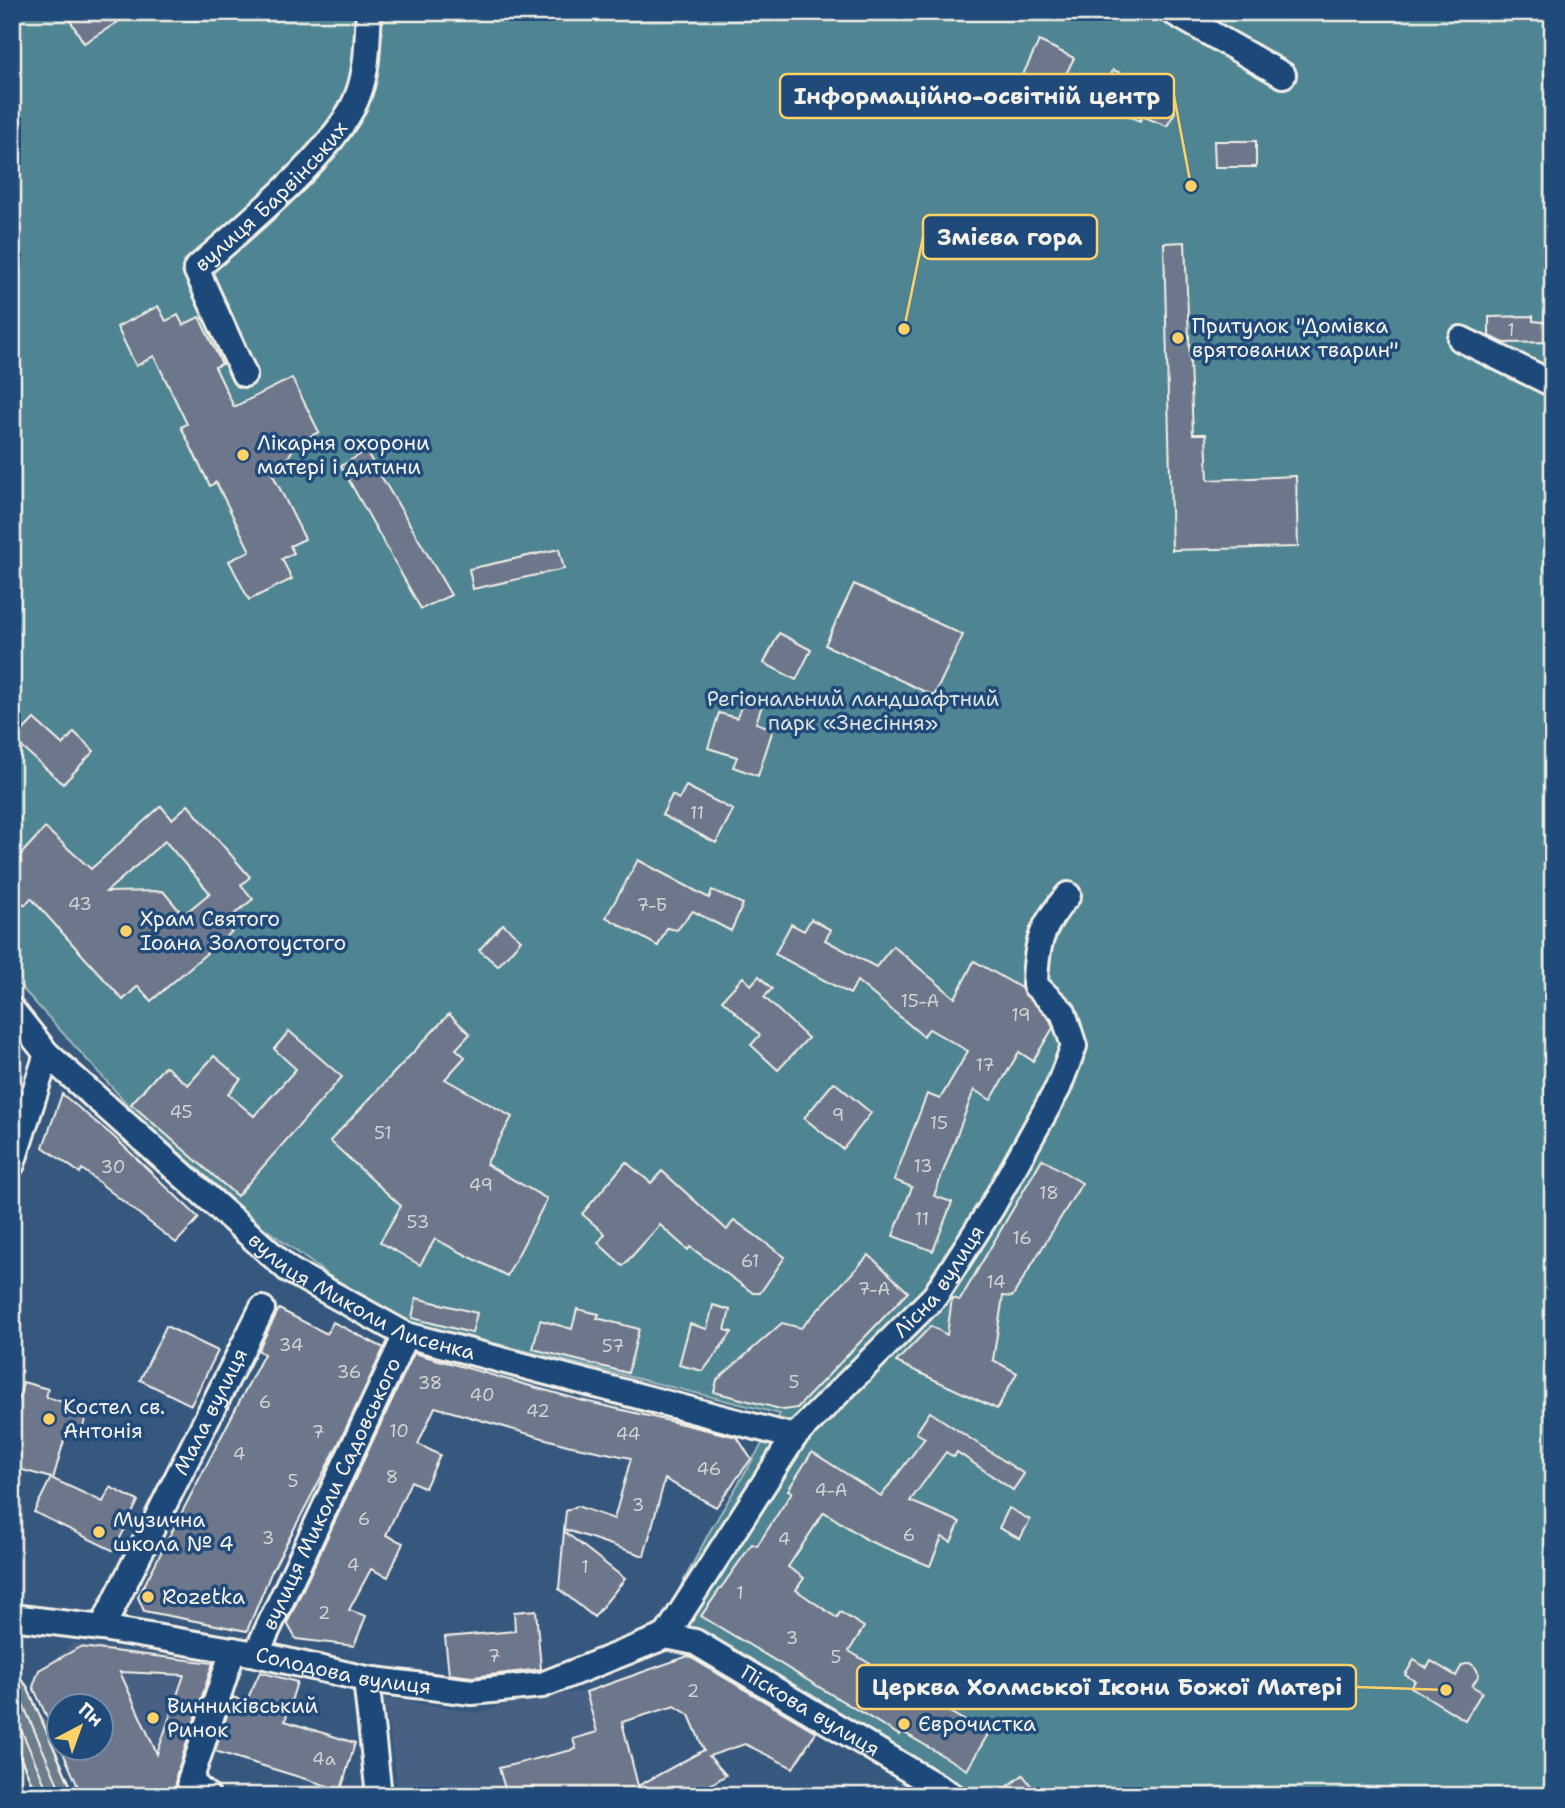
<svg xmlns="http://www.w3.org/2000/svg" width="1565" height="1808" font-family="'Shantell Sans',sans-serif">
<rect width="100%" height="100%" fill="#36587f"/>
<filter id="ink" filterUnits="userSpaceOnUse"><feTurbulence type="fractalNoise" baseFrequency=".0143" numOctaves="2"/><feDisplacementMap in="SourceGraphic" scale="14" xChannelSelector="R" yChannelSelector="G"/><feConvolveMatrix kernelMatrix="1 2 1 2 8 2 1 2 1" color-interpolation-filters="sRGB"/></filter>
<g filter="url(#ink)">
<g fill="#466183">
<path d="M73,1643L222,1661L189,1765L124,1796L102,1748V1706H60L59,1730L35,1676Z"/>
<path d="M586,1692L625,1796H446L444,1782L398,1787L384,1698L478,1713L536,1696Z"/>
<path d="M12,1757L29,1796H12Z"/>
</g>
<path fill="#508492" stroke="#a2babd" stroke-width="2" d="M12,12H1553V1796H938L661,1624L710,1531L780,1414L409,1322L328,1275L262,1226L139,1117L12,977Z"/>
<g fill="#6d778c" stroke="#f4f1e8" stroke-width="2" fill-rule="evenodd">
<path d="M65,12H134L84,43Z"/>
<path d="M1039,41L1074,58L1053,100L1019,83Z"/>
<path d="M1113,70L1154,86L1152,91L1169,98L1175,112L1167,126L1142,116L1140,121L1099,104Z"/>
<path d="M1214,141H1256V167H1215Z"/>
<path d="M1185,242L1193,434H1206L1208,480L1296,476L1298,547L1172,550L1164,243Z"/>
<path d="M158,306L166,321L178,315L183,325L199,317L222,364L215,367L234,407L292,378L319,432L297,443L287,459L268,465L305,539L290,546L294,553L282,559L292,579L249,600L229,561L250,551L216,482L210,486L181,427L187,424L154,356L136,366L117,327Z"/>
<path d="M1533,316V321L1553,323V342L1504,343L1489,336V317Z"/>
<path d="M366,451L408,521L451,595L421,609L341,466Z"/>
<path d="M559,549L564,569L473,589L469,569Z"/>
<path d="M854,584L963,635L934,696L825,645Z"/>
<path d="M779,633L811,650L796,680L764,663Z"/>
<path d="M745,695L763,702L756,723L773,729L758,776L733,767L737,757L708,748L719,713L737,718Z"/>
<path d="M34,719L63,745L74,732L94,751L63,784L14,740Z"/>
<path d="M686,786L733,810L716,843L662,815L672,795L679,799Z"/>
<path d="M188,805L250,877L241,885L253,899L227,920L235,929L151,1001L138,986L123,1000L31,898L25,905L12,893V864L45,828L91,869L161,806L172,819ZM165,841L210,893L183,915L163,891L106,892Z"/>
<path d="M638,860L709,898L712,890L743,904L731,931L693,911L677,930L667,928L658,946L606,917Z"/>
<path d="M811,919L831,930L825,940L876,967L893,946L955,998L974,961L1021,988L1050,1020L1053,1028L1033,1061L1019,1052L991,1100L974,1090L934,1196L952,1202L933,1251L893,1236L912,1187L894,1180L927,1094L940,1099L968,1051L929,1029L923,1036L857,981L850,994L775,954L791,924L804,931Z"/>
<path d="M503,924L521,940L498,966L479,950Z"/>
<path d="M759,976L772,989L764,997L808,1038L778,1070L751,1045L760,1035L722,1000L743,977L751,985Z"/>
<path d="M449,1014L470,1034L456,1049L465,1057L445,1079L512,1117L486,1164L547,1199L507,1276L435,1239L420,1265L380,1242L401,1206L330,1141Z"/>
<path d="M289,1031L342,1077L237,1196L131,1104L165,1066L188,1085L214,1056L241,1079L228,1094L254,1116L296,1069L274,1049Z"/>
<path d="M834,1082L871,1113L843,1149L804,1118Z"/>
<path d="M62,1094L113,1136L199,1218L176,1243L82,1169L80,1173L43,1147Z"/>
<path d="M1042,1159L1082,1183L1012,1297L1003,1296L993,1360L1017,1373L997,1409L896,1362L931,1326L947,1335L952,1298L960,1300Z"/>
<path d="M626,1162L651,1183L662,1171L727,1230L734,1220L785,1257L760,1293H753L690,1247L688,1250L660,1225L623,1266L598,1243L605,1234L582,1214Z"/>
<path d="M869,1255L908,1292L797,1408L784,1410L714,1392L717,1380L782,1323L801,1328Z"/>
<path d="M416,1298L477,1313L472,1333L412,1318Z"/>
<path d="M713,1305L730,1310L725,1330L732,1332L703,1371L679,1365L690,1324L707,1329Z"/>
<path d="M279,1309L327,1334L333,1322L384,1348L338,1445L271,1573L247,1631L144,1611L138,1597L264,1354L258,1350Z"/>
<path d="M577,1309L599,1314L597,1318L639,1329L628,1373L533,1349L540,1320L572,1329Z"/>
<path d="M166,1326L218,1351L191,1405L140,1380Z"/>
<path d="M414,1353L580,1400L737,1437L751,1459L716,1507L665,1479L644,1556L564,1529L566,1511L577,1506L614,1519L631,1458L567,1445L435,1407L418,1444L440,1455L425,1488L411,1481L386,1535L403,1543L388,1577L371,1569L349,1610L366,1616L354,1646L296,1639L287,1623Z"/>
<path d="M23,1382L48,1389L46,1397L88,1409L81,1434L67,1430L53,1479L103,1502L110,1487L138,1501L114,1551L34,1512L51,1478L12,1467V1401L18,1402Z"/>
<path d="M930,1412L1024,1474L1013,1490L957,1452L954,1457L946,1452L910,1501L960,1522L951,1542L942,1537L930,1566L869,1541L824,1512L788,1567L804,1578L796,1590L837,1618L840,1612L864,1627L849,1651L885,1673L889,1666L936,1696L932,1702L988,1734L967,1770L901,1731L899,1735L701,1616L752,1544L757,1546L792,1492L788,1490L812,1452L881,1496L925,1438L916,1433Z"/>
<path d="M1009,1508L1030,1520L1020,1539L999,1528Z"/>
<path d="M564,1531L625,1579L594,1617L559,1589Z"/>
<path d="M536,1610L541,1669L472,1677L449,1674L445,1637L515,1631L514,1612Z"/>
<path d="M80,1647L213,1663L176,1776V1786L184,1796H82L61,1748H102V1706H60V1745L33,1687L39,1670ZM120,1672L184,1675L157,1754Z"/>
<path d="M688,1656L816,1732L793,1768L745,1744L709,1756L726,1775L693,1796H507L499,1768L576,1749L573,1739L597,1732L586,1692ZM675,1706L689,1715L704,1750L638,1786L622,1722Z"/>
<path d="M1414,1660L1427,1668L1431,1661L1456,1676L1462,1665L1470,1663L1476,1668L1479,1675L1472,1686L1482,1692L1465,1720L1411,1687L1415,1681L1405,1675Z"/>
<path d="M260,1672L297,1682L285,1721L355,1743L341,1790L215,1751L233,1697L246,1702Z"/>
<path d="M1023,1775L1039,1796H995Z"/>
</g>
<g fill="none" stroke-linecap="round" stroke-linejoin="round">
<g stroke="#f4f1e8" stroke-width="30">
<g id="minor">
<path d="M1173,12L1283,75"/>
<path d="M1461,339L1553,384"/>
<path id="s1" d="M244,374L196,269C241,229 342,147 359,92C368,67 367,39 369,12"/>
<path id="s2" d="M12,1010L47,1054L289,1270L406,1335L794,1437"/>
<path d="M12,1164L47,1054"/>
<path id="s3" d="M12,1617L102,1628L256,1654L366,1679L472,1692L542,1685L666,1636"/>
<path id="s4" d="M102,1628L262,1309"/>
<path id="s5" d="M666,1636L794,1437L935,1296L992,1207L1058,1088L1074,1046L1063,1012L1035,985C1036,944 1041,926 1068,895"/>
<path id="s6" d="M666,1636L695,1642L953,1796"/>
<path id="s7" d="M256,1654L406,1335"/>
<path d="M366,1679L379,1796"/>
<path d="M207,1796L190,1781L233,1650"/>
</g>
</g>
<g stroke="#f4f1e8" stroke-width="37">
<path id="major" d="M12,1695L56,1796"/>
</g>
<use href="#minor" stroke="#1f4a7a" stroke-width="24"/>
<use href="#major" stroke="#6c7d8c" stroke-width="32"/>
<g stroke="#f4f1e8" stroke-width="2">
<path d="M12,1679L63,1796"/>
<path d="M12,1709L50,1796"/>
</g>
</g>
</g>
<g fill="#ffd166" stroke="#1f4a7a" stroke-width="2.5">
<circle cx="1178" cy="338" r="7"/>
<circle cx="243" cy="455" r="7"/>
<circle cx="126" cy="931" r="7"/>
<circle cx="49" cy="1419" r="7"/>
<circle cx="99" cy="1532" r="7"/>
<circle cx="148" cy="1597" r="7"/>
<circle cx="153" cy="1718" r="7"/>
<circle cx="904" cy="1724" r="7"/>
</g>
<g text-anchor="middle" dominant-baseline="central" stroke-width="7" stroke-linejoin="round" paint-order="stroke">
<g font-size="18" fill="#d2d2d1">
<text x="1511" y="330">1</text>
<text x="697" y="813">11</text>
<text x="80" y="904">43</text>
<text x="652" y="905">7-Б</text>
<text x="920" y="1001">15-А</text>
<text x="1021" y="1015">19</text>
<text x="985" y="1065">17</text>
<text x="181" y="1112">45</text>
<text x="838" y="1115">9</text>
<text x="939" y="1123">15</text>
<text x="383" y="1133">51</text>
<text x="923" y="1166">13</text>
<text x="113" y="1167">30</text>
<text x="481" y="1185">49</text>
<text x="1049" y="1193">18</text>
<text x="922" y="1219">11</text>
<text x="418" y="1222">53</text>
<text x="1022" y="1238">16</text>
<text x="750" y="1261">61</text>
<text x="996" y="1282">14</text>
<text x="874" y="1289">7-А</text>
<text x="291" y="1345">34</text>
<text x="613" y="1346">57</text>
<text x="349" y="1372">36</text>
<text x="794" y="1382">5</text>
<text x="430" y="1383">38</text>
<text x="482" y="1395">40</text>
<text x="265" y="1402">6</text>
<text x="538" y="1411">42</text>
<text x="399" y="1431">10</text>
<text x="318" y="1432">7</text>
<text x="628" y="1434">44</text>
<text x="239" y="1454">4</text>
<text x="709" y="1469">46</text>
<text x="392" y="1477">8</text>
<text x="293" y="1481">5</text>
<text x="831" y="1490">4-А</text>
<text x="638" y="1505">3</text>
<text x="364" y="1519">6</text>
<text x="909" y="1535">6</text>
<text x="268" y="1538">3</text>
<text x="784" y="1539">4</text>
<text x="353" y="1565">4</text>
<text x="585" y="1567">1</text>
<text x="740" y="1593">1</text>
<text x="324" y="1613">2</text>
<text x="792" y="1638">3</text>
<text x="494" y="1656">7</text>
<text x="836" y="1657">5</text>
<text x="693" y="1691">2</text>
<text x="324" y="1759">4а</text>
</g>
<g font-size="21" fill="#f4f1e8" stroke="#1f4a7a">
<text stroke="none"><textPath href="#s1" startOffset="220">вулиця Барвінських</textPath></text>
<text stroke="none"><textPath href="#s5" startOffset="450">Лісна вулиця</textPath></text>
<text stroke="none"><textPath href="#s2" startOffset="458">вулиця Миколи Лисенка</textPath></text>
<text stroke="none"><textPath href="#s4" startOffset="242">Мала вулиця</textPath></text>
<text stroke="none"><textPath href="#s7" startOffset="177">вулиця Миколи Садовського</textPath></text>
<text stroke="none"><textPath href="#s3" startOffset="336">Солодова вулиця</textPath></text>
<text stroke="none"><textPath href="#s6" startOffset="164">Піскова вулиця</textPath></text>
</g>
<g font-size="21" fill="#f4f1e8" stroke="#1f4a7a" text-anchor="start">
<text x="1192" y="326">Притулок "Домівка<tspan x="1192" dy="24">врятованих тварин"</tspan></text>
<text x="257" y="443">Лікарня охорони<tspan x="257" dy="24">матері і дитини</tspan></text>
<text x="140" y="919">Храм Святого<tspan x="140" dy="24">Іоана Золотоустого</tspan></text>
<text x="63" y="1407">Костел св.<tspan x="63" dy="24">Антонія</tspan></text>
<text x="113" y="1520">Музична<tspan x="113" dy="24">школа № 4</tspan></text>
<text x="162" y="1597">Rozetka</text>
<text x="167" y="1706">Винниківський<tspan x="167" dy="24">Ринок</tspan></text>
<text x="918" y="1724">Єврочистка</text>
</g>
<g font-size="21" fill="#dbe1db" stroke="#1f4a7a">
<text x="853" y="699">Регіональний ландшафтний<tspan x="853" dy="24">парк «Знесіння»</tspan></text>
</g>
</g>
<path fill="none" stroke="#ffd166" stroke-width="2.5" d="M1191 186L1174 96M904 329L923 237M1446 1690L1356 1687"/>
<g fill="#ffd166" stroke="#1f4a7a" stroke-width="2.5">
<circle cx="1191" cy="186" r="7"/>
<circle cx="904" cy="329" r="7"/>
<circle cx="1446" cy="1690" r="7"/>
</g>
<g fill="#1f4a7a" stroke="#ffd166" stroke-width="2.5">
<rect x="780" y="74" width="394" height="44" rx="7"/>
<rect x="923" y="215" width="174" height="44" rx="7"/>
<rect x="857" y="1665" width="499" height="44" rx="7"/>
</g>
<g font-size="23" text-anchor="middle" font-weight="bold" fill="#f4f1e8">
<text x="977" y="104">Інформаційно-освітній центр</text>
<text x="1010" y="245">Змієва гора</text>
<text x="1107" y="1695">Церква Холмської Ікони Божої Матері</text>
</g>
<rect width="1565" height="1808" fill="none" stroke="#1f4a7a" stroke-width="42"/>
<rect x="21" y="21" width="1523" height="1766" fill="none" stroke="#f4f1e8" stroke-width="2.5" filter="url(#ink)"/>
<g transform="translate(80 1727) rotate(41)"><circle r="33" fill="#1f4a7a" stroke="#748da6" stroke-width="2"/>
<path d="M0-5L12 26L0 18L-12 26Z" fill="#ffd166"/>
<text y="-10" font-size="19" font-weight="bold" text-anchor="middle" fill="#f4f1e8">Пн</text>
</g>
</svg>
